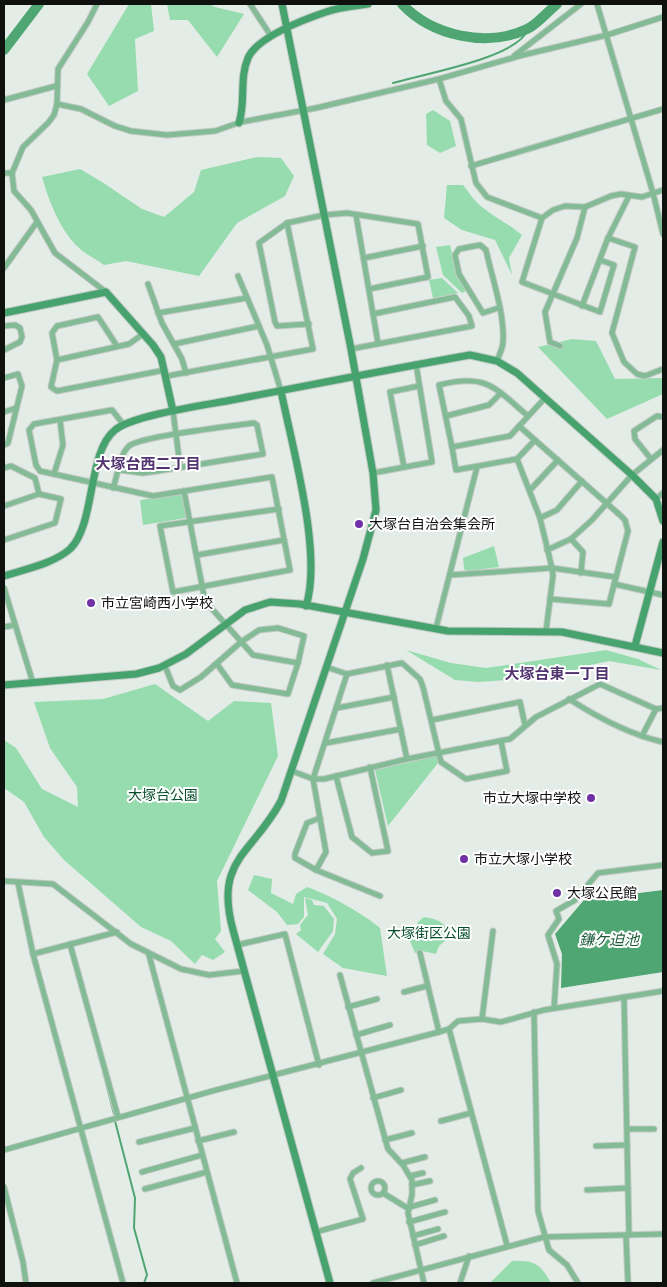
<svg xmlns="http://www.w3.org/2000/svg" width="667" height="1287" font-family="'IBM Plex Sans','Noto Sans JP',sans-serif">
<rect width="100%" height="100%" fill="#e3ece6"/>
<g fill="#97dcaf">
<path d="M129,4H151L154,31L135,39L138,91L109,106L87,74Z"/>
<path d="M167,4H210L215,7L244,14L217,57L188,20H170Z"/>
<path d="M433,110L450,121L456,146L440,153L427,145L426,114Z"/>
<path d="M257,157L281,158L294,176L285,196L237,223L199,276L126,261L104,265C96,259 85,254 78,247C60,230 49,201 42,177L80,169L102,182L142,209L164,217L194,192L201,170Z"/>
<path d="M447,185H463C469,192 474,201 482,207C495,218 508,223 522,235L509,258L512,275L495,240L462,230L444,218Z"/>
<path d="M450,245L457,274L466,291L462,293L443,275L436,247Z"/>
<path d="M442,278L458,293L433,298L429,280Z"/>
<path d="M572,339L596,341L615,379L663,378V394L607,419L538,347Z"/>
<path d="M182,494L186,518L143,525L140,500Z"/>
<path d="M494,546L499,567L468,571L464,569L463,558Z"/>
<path d="M406,650L451,663L486,668L606,650L638,659L661,670L609,661L586,666L560,676L479,682L455,680Z"/>
<path d="M155,684L208,721L234,701L271,703L278,756L217,881L221,931L215,939L225,952L213,960L202,955L195,964L171,941L141,927L64,860L44,837L24,802L4,788V740L16,748L42,789L78,807L77,787L50,748L34,702L103,699Z"/>
<path d="M437,756L438,763L388,826L375,770Z"/>
<path d="M254,875L272,879L271,893L293,904L296,894L307,887C328,894 364,914 380,928L387,976L343,968L323,954L335,934L337,919L327,903L304,897V917L298,924L287,925L277,912L248,890Z"/>
<path d="M305,898L312,900L314,905L324,906L334,919L333,931L318,952L296,934L301,930L300,925L308,915Z"/>
<path d="M424,917C437,919 443,921 450,933L447,939L439,946L436,954L422,951L415,953L408,936L412,934L418,922Z"/>
<path d="M512,1261C535,1260 540,1264 551,1283H490Z"/>
</g>
<path fill="#4fa672" d="M663,890V972L561,988L562,954L555,934L584,900Z"/>
<g fill="none" stroke-linecap="round" stroke-linejoin="round">
<g stroke="#4fa672" stroke-width="2">
<path d="M393,83C422,74 519,58 528,29"/>
<path d="M103,1071L114,1114"/>
<path d="M115,1121L135,1198L134,1228L147,1275L144,1283"/>
</g>
<g stroke="#4fa672" stroke-width="10">
<path d="M402,4C432,36 487,48 527,29C537,25 548,11 557,4"/>
<path d="M4,50L39,4"/>
</g>
<g stroke="#c1c9c3" stroke-width="7">
<g id="street">
<path d="M97,4L88,22L58,69L57,104L54,115L48,123L23,147L12,173L14,191L31,210L55,253L106,292"/>
<path d="M250,4L271,36"/>
<path d="M597,4L653,193L663,234"/>
<path d="M514,56L581,4"/>
<path d="M439,79L446,101L461,119L476,183L487,197L542,218"/>
<path d="M4,100L56,86"/>
<path d="M57,104L81,109L115,126L131,131L167,135L215,131L241,122L316,108L439,79L523,55L607,35L663,17"/>
<path d="M471,166L663,109"/>
<path d="M4,173H12"/>
<path d="M356,215L378,343"/>
<path d="M608,238L635,247L612,333L624,362L637,374L645,376L663,369"/>
<path d="M364,258L423,246"/>
<path d="M600,260L614,265L600,312L522,282L542,218L553,210L565,206L585,207L611,196L621,194L642,197L663,190"/>
<path d="M4,268L37,222"/>
<path d="M238,276L267,345L281,391"/>
<path d="M148,284L162,323L182,359L186,373"/>
<path d="M582,306L608,238L629,196"/>
<path d="M158,313L247,298"/>
<path d="M309,324L277,326L275,322L259,243L287,223L324,215L347,213L418,224L428,277L369,289"/>
<path d="M4,326L15,325L20,328L22,337L20,342L4,350"/>
<path d="M174,344L259,326"/>
<path d="M117,346L98,317L57,326L52,333L57,360L51,387L57,391L165,370"/>
<path d="M560,346L550,342L545,312L577,238L585,207"/>
<path d="M351,349L472,326L469,316L455,297L373,314"/>
<path d="M57,360L129,344L143,334"/>
<path d="M497,361C499,355 503,348 503,342C505,314 492,278 486,250L480,245L459,249L455,255L459,274L483,313L498,308"/>
<path d="M167,376L313,349L287,223"/>
<path d="M4,378L18,374L22,386L8,443L4,445"/>
<path d="M173,411L180,466"/>
<path d="M4,412L16,408"/>
<path d="M446,416L489,405L501,393"/>
<path d="M528,416C494,387 486,373 439,385L452,447L510,436L545,398"/>
<path d="M123,424L112,410L34,424L29,430L36,465L40,471L153,496L272,477C278,508 284,539 290,570L173,592L160,526L279,509"/>
<path d="M519,426L620,515L625,520L628,531L609,604L550,599"/>
<path d="M452,447L456,470L517,459L535,440"/>
<path d="M517,459L540,518L552,568L553,576L546,631"/>
<path d="M651,459L635,439L634,431L657,416L663,417"/>
<path d="M404,467L390,392L419,386"/>
<path d="M4,468L11,466L35,478L39,494"/>
<path d="M373,473L432,462L416,364"/>
<path d="M54,474L63,445L60,420"/>
<path d="M113,488C118,475 119,455 129,446C141,436 233,426 254,423L257,425L263,454L158,471L143,473L120,470"/>
<path d="M531,489L558,460"/>
<path d="M184,491L205,601L253,655L298,663"/>
<path d="M656,499L663,493"/>
<path d="M4,506L39,494L61,499L55,523L4,540"/>
<path d="M540,518L557,510L582,481"/>
<path d="M571,539L583,552L581,573"/>
<path d="M547,550L571,539L592,520L632,475L663,450"/>
<path d="M197,555L284,540"/>
<path d="M450,575L552,568L615,577"/>
<path d="M614,584L663,595"/>
<path d="M4,588L33,683"/>
<path d="M4,627L15,625"/>
<path d="M436,628L477,467"/>
<path d="M387,665L407,759"/>
<path d="M165,666L173,686L180,690L201,677L241,642L259,630L278,628L304,636L298,663L288,694L232,685L217,664"/>
<path d="M326,667L347,674L402,663L420,679L423,687L441,762L466,779L507,771L501,741"/>
<path d="M569,699C597,717 631,735 663,742"/>
<path d="M337,708L394,697"/>
<path d="M432,720L520,702L525,725"/>
<path d="M642,736L656,709"/>
<path d="M326,743L401,729"/>
<path d="M292,771L313,779H324L407,759L510,739L536,717L600,684L656,709L663,708"/>
<path d="M336,776L352,837L372,853L388,851L370,767"/>
<path d="M320,818L307,823L295,854V858L316,870L380,896"/>
<path d="M316,870L326,852L313,779L347,674"/>
<path d="M4,881L53,884L131,944L181,969L209,975L244,971"/>
<path d="M18,883L33,954L123,1283"/>
<path d="M70,944L118,1117"/>
<path d="M237,945L285,934L319,1065"/>
<path d="M420,953L439,1032"/>
<path d="M33,954L117,932"/>
<path d="M149,955L237,1283"/>
<path d="M340,975L388,1149L403,1165L412,1180V1195L408,1213L424,1283"/>
<path d="M404,992L427,986"/>
<path d="M624,997L629,1235"/>
<path d="M348,1007L377,999"/>
<path d="M554,1008L557,964L548,935L559,919L556,911L575,900L598,873L663,865"/>
<path d="M534,1012L538,1211L549,1250L567,1265L578,1283"/>
<path d="M482,1019L493,931"/>
<path d="M449,1029L507,1245"/>
<path d="M356,1035L390,1025"/>
<path d="M373,1098L401,1090"/>
<path d="M441,1121L471,1113"/>
<path d="M627,1129H654"/>
<path d="M385,1140L412,1133"/>
<path d="M198,1141L234,1132"/>
<path d="M139,1142L195,1128"/>
<path d="M596,1146L627,1145"/>
<path d="M4,1150L216,1090L439,1032L449,1029L458,1021L482,1019L501,1022L544,1010L663,991"/>
<path d="M402,1163L425,1157"/>
<path d="M142,1172L202,1155"/>
<path d="M410,1176L423,1173"/>
<circle cx="378" cy="1188" r="7"/>
<path d="M412,1185L430,1181"/>
<path d="M4,1187L23,1262L26,1283"/>
<path d="M145,1189L207,1172"/>
<path d="M587,1190L628,1188"/>
<path d="M383,1193L409,1209"/>
<path d="M410,1207L435,1200"/>
<path d="M409,1222L445,1212"/>
<path d="M316,1232L363,1219L350,1179L353,1173L361,1168"/>
<path d="M626,1235L628,1283"/>
<path d="M413,1236L438,1229"/>
<path d="M415,1245L444,1236"/>
<path d="M373,1283L544,1237L663,1234"/>
<path d="M460,1283L469,1256"/>
</g>
</g>
<g stroke="#c1c9c3" stroke-width="9">
<g id="secondary">
<path d="M282,4L351,349L373,473L376,510L363,559L281,801C252,855 214,859 233,930L330,1283"/>
<path d="M239,123C246,102 239,79 248,58C257,37 305,19 326,12C339,7 354,6 368,4"/>
<path d="M4,313L106,292L153,345L161,357L173,411"/>
<path d="M281,391C292,446 323,554 306,606"/>
<path d="M4,576C25,569 53,564 70,549C96,524 87,452 115,430C133,415 206,405 232,400C311,385 391,369 470,355L497,361L517,373L632,475L656,499L663,521"/>
<path d="M635,646L663,542"/>
<path d="M4,685L136,674L159,668L186,654L245,610L270,602L300,604L448,631L562,632L663,653"/>
</g>
</g>
<use href="#street" stroke="#83bb96" stroke-width="5"/>
<use href="#secondary" stroke="#47a36e" stroke-width="7"/>
</g>
<g fill="#7131a6" stroke="#fff" stroke-width="2">
<circle cx="359" cy="524" r="5"/>
<circle cx="91" cy="603" r="5"/>
<circle cx="591" cy="798" r="5"/>
<circle cx="464" cy="859" r="5"/>
<circle cx="557" cy="893" r="5"/>
</g>
<g text-anchor="middle" dominant-baseline="central" stroke-width="4" stroke-linejoin="round" paint-order="stroke">
<g font-size="14" fill="#0e110e" stroke="#fff" text-anchor="start">
<text x="369" y="524">大塚台自治会集会所</text>
<text x="101" y="603">市立宮崎西小学校</text>
<text x="581" y="798" text-anchor="end">市立大塚中学校</text>
<text x="474" y="859">市立大塚小学校</text>
<text x="567" y="893">大塚公民館</text>
</g>
<g font-size="14" fill="#064d2b" stroke="#fff">
<text x="163" y="795">大塚台公園</text>
<text x="429" y="933">大塚街区公園</text>
</g>
<g font-size="15" font-weight="bold" fill="#523570" stroke="#fff">
<text x="148" y="463">大塚台西二丁目</text>
<text x="557" y="673">大塚台東一丁目</text>
</g>
<g font-size="15" font-style="italic" fill="#1f5e3b" stroke="#fff">
<text x="609" y="939">鎌ケ迫池</text>
</g>
</g>
<rect width="667" height="1287" fill="none" stroke="#0e110e" stroke-width="10"/>
</svg>
